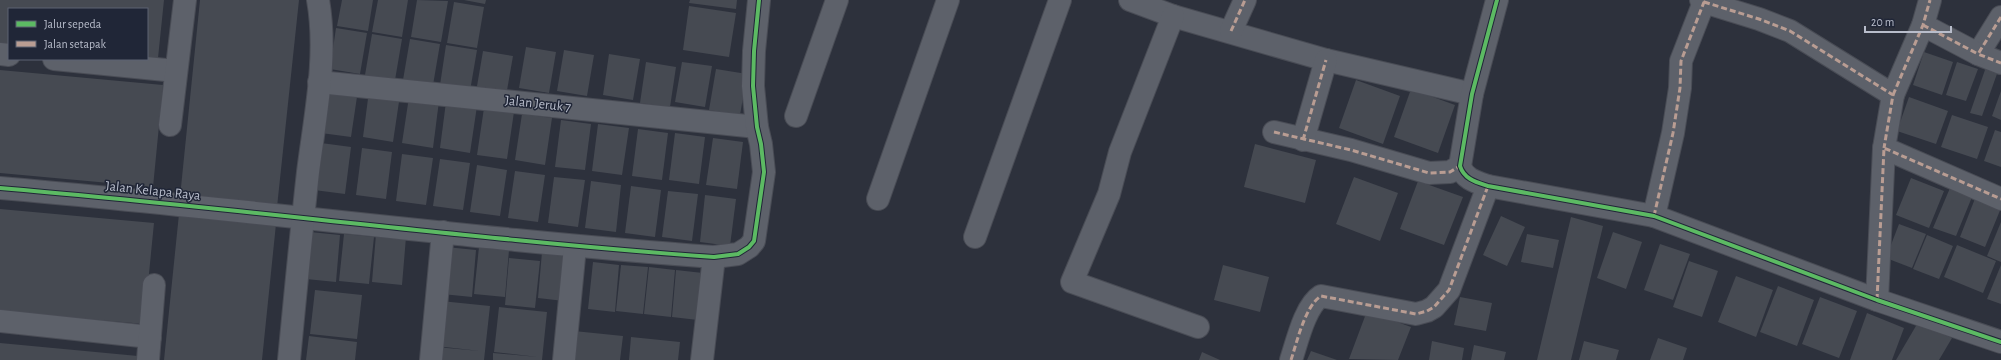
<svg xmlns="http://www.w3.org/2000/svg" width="2001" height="360" font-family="'Alegreya Sans',sans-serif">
<rect width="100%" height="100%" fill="#2d313c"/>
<g fill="#464a52">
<path d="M0,0H164L158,58L147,57V9H9V45L0,44Z"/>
<path d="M200,0H299L277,207L180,197Z"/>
<path d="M342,0H373L368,31L337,26Z"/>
<path d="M378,0H408L402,37L372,32Z"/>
<path d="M417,0L448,1L441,42L411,37Z"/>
<path d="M464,0H486L485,4Z"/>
<path d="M690,0H737L736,9L689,3Z"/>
<path d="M454,2L484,7L477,48L447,43Z"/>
<path d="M689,6L736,13L729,57L683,50Z"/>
<path d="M336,28L367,33L360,74L330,69Z"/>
<path d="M372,34L402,39L395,80L365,75Z"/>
<path d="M410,39L440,44L433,85L403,80Z"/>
<path d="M446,45L477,50L470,91L440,85Z"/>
<path d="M526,47L556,52L549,93L519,88Z"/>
<path d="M564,50L594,55L587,96L557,91Z"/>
<path d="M483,51L513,56L506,96L476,92Z"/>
<path d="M1924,52L1953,62L1942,95L1913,85Z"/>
<path d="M609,54L640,59L633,100L603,95Z"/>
<path d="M646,62L676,67L670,107L640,103Z"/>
<path d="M682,62L712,66L705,107L675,102Z"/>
<path d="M1957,62L1978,69L1966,101L1946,95Z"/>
<path d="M1986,67L1998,71L1982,116L1970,113Z"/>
<path d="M716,69L747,74L740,115L709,110Z"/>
<path d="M0,70L163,85L153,187L0,173Z"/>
<path d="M1356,80L1400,96L1383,144L1339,128Z"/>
<path d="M328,86L358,90L351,137L321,133Z"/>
<path d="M1411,89L1455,105L1438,153L1394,137Z"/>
<path d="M369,91L400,95L393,142L363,137Z"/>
<path d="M2001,91V120L1992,116Z"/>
<path d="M409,97L439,101L433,148L402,143Z"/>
<path d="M1909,97L1948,111L1936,144L1897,131Z"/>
<path d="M446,102L477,106L470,153L440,148Z"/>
<path d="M484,108L514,112L507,159L477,155Z"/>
<path d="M522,114L552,118L545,165L515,160Z"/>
<path d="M1952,115L1988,127L1977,159L1941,147Z"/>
<path d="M561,120L591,124L585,170L555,167Z"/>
<path d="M598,124L629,128L622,175L592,171Z"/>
<path d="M638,129L668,133L662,180L632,176Z"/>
<path d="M1995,130L2001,132V167L1984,161Z"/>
<path d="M675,133L705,137L699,184L669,180Z"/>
<path d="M713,138L743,142L737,189L706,185Z"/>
<path d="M321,143L351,147L345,194L314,190Z"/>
<path d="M1255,144L1316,160L1305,203L1244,187Z"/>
<path d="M362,148L392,152L386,199L356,195Z"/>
<path d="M402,154L433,158L426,205L396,201Z"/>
<path d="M440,159L470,163L463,210L433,206Z"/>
<path d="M477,165L507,170L500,216L470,212Z"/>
<path d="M515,171L545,175L538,222L508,218Z"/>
<path d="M554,177L585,180L578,227L548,223Z"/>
<path d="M1354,177L1398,193L1380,241L1336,224Z"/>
<path d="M1911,178L1944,191L1929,228L1896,215Z"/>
<path d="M591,181L621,185L616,232L585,228Z"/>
<path d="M1418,181L1463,197L1444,245L1400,229Z"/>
<path d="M631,186L661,190L655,237L625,233Z"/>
<path d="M1950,188L1972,197L1956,236L1933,228Z"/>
<path d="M668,191L698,194L692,241L662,237Z"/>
<path d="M705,195L736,199L730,246L700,242Z"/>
<path d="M1976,196L2001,208L1985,247L1960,237Z"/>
<path d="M0,209L154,223L144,324L0,311Z"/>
<path d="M179,214L276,224L262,360H164Z"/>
<path d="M1501,216L1525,227L1507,266L1483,255Z"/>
<path d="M1571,217L1603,226L1571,360H1537Z"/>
<path d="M2001,222V262L1987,256Z"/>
<path d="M1899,224L1926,234L1912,268L1886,258Z"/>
<path d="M310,232L340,235L336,282L306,279Z"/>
<path d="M1613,232L1642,242L1626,289L1597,278Z"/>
<path d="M344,234L374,237L369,284L339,281Z"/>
<path d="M376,234L406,237L402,285L372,282Z"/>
<path d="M1527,234L1559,240L1553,268L1521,262Z"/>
<path d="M1927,235L1953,246L1939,279L1913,269Z"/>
<path d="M1660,244L1690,254L1673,300L1644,290Z"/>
<path d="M1957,245L1996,261L1983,293L1944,277Z"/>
<path d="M446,247L476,250L472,297L442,294Z"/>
<path d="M479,247L509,250L505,297L474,294Z"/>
<path d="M542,252L569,254L564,301L538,298Z"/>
<path d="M509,258L540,261L535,308L505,305Z"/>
<path d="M1689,261L1718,271L1702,317L1673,307Z"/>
<path d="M593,262L619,265L615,312L588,309Z"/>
<path d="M621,265L648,267L643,314L616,311Z"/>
<path d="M1223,265L1269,277L1260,312L1214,300Z"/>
<path d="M2001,265V304L1987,299Z"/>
<path d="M649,267L675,270L671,317L644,314Z"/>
<path d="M676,270L703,273L698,320L672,317Z"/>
<path d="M1736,276L1773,290L1756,337L1718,322Z"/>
<path d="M1778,286L1814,300L1797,346L1760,332Z"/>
<path d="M315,290L362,295L357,339L310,334Z"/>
<path d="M1460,297L1492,303L1486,331L1454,325Z"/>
<path d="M1820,297L1857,311L1839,358L1802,344Z"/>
<path d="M441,301L490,306L484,360H435L436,347L480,351L436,346Z"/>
<path d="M499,307L547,312L542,360H493V353L538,357L494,352Z"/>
<path d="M1367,311L1411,327L1398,360L1349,359Z"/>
<path d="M1867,313L1904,328L1892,360H1850Z"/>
<path d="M1920,319L1952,338L1939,360H1896Z"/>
<path d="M574,331L623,336L620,360H571Z"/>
<path d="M309,336L357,342L355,360H306Z"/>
<path d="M631,337L680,342L678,360H629Z"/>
<path d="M1658,338L1687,348L1683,360H1650Z"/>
<path d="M1432,341L1464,348L1462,360H1429Z"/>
<path d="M1584,341L1619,350L1616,360H1579Z"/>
<path d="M0,343L138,356L137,360H0Z"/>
<path d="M1474,345L1506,352L1504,360H1471Z"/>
<path d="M1311,351L1337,360H1307Z"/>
<path d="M1202,352L1220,360H1199Z"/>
</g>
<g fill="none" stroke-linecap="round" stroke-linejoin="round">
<g stroke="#494c55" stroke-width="24">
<g id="minor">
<path d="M1130,0L1173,16L1326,60L1472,94"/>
<path d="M1497,0L1472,94L1460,166C1464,179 1476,182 1488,186L1654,216L1877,300L2001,342"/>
<path d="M1704,2L1759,19L1790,31L1893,95L1884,148"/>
<path d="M1173,16L1120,152L1109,194L1072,282L1198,327"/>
<path d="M2001,17L1978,54L2001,63"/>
<path d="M1923,25L1978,54"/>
<path d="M1231,31L1245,0"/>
<path d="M0,54L9,55"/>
<path d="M54,59L176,71"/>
<path d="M319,82L757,127"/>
<path d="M1893,95L1923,25L1930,0"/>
<path d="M796,116L837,0"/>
<path d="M170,125L185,0"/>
<path d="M1274,132L1351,150L1429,173L1450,172L1460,166"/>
<path d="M1303,140L1326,60"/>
<path d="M0,188C238,208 476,240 714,257L738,254L749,247L754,241L764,172L761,144L757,127L753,86L754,51L759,0"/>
<path d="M878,199L948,0"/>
<path d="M1654,216L1673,133L1680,88L1681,61L1704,2L1701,0"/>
<path d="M975,237L1060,0"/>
<path d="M1877,300L1884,148L2001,199"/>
<path d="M0,321L150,337"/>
<path d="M148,360L154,285"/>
<path d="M289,360C295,297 301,235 308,172C315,116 328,56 318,0"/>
<path d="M431,360L443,232"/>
<path d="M564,360L575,247"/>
<path d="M702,360L714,257"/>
<path d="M1291,360C1297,342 1305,306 1321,296L1416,314L1427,311L1434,307L1449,290L1488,186"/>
</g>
</g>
<use href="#minor" stroke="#5d616a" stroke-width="22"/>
<g stroke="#b99d93" stroke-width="3" stroke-dasharray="6 3" stroke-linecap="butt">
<path d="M1704,2L1759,19L1790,31L1893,95L1884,148"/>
<path d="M2001,17L1978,54L2001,63"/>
<path d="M1923,25L1978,54"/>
<path d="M1231,31L1245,0"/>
<path d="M1893,95L1923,25L1930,0"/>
<path d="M1274,132L1351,150L1429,173L1450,172L1460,166"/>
<path d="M1303,140L1326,60"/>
<path d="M1654,216L1673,133L1680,88L1681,61L1704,2L1701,0"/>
<path d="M1877,300L1884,148L2001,199"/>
<path d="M1291,360C1297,342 1305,306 1321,296L1416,314L1427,311L1434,307L1449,290L1488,186"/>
</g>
<g stroke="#202637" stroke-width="6">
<g id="cycleway">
<path d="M1497,0L1472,94L1460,166C1464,179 1476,182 1488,186L1654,216L1877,300L2001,342"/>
<path d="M0,188C238,208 476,240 714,257L738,254L749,247L754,241L764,172L761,144L757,127L753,86L754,51L759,0"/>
</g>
</g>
<use href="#cycleway" stroke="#5cba63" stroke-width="4"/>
</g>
<g text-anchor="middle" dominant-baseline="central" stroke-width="3" stroke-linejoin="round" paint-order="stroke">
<g font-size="14" fill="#b8bdcb" stroke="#202637">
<text transform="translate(538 104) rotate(6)">Jalan Jeruk 7</text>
<text transform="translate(153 191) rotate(6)">Jalan Kelapa Raya</text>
</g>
</g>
<rect x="8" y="8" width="140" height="52" fill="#202637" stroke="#5d6272"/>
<rect x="16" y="21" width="20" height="6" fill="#5cba63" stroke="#5d6272"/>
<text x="44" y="28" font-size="12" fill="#b8bdcb">Jalur sepeda</text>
<rect x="16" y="41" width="20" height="6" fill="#b99d93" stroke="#5d6272"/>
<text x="44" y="48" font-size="12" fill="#b8bdcb">Jalan setapak</text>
<path d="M1865 26v6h86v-6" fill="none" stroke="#b8bdcb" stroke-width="2"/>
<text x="1871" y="26" font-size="12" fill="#b8bdcb" stroke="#202637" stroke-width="3" paint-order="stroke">20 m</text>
</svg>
